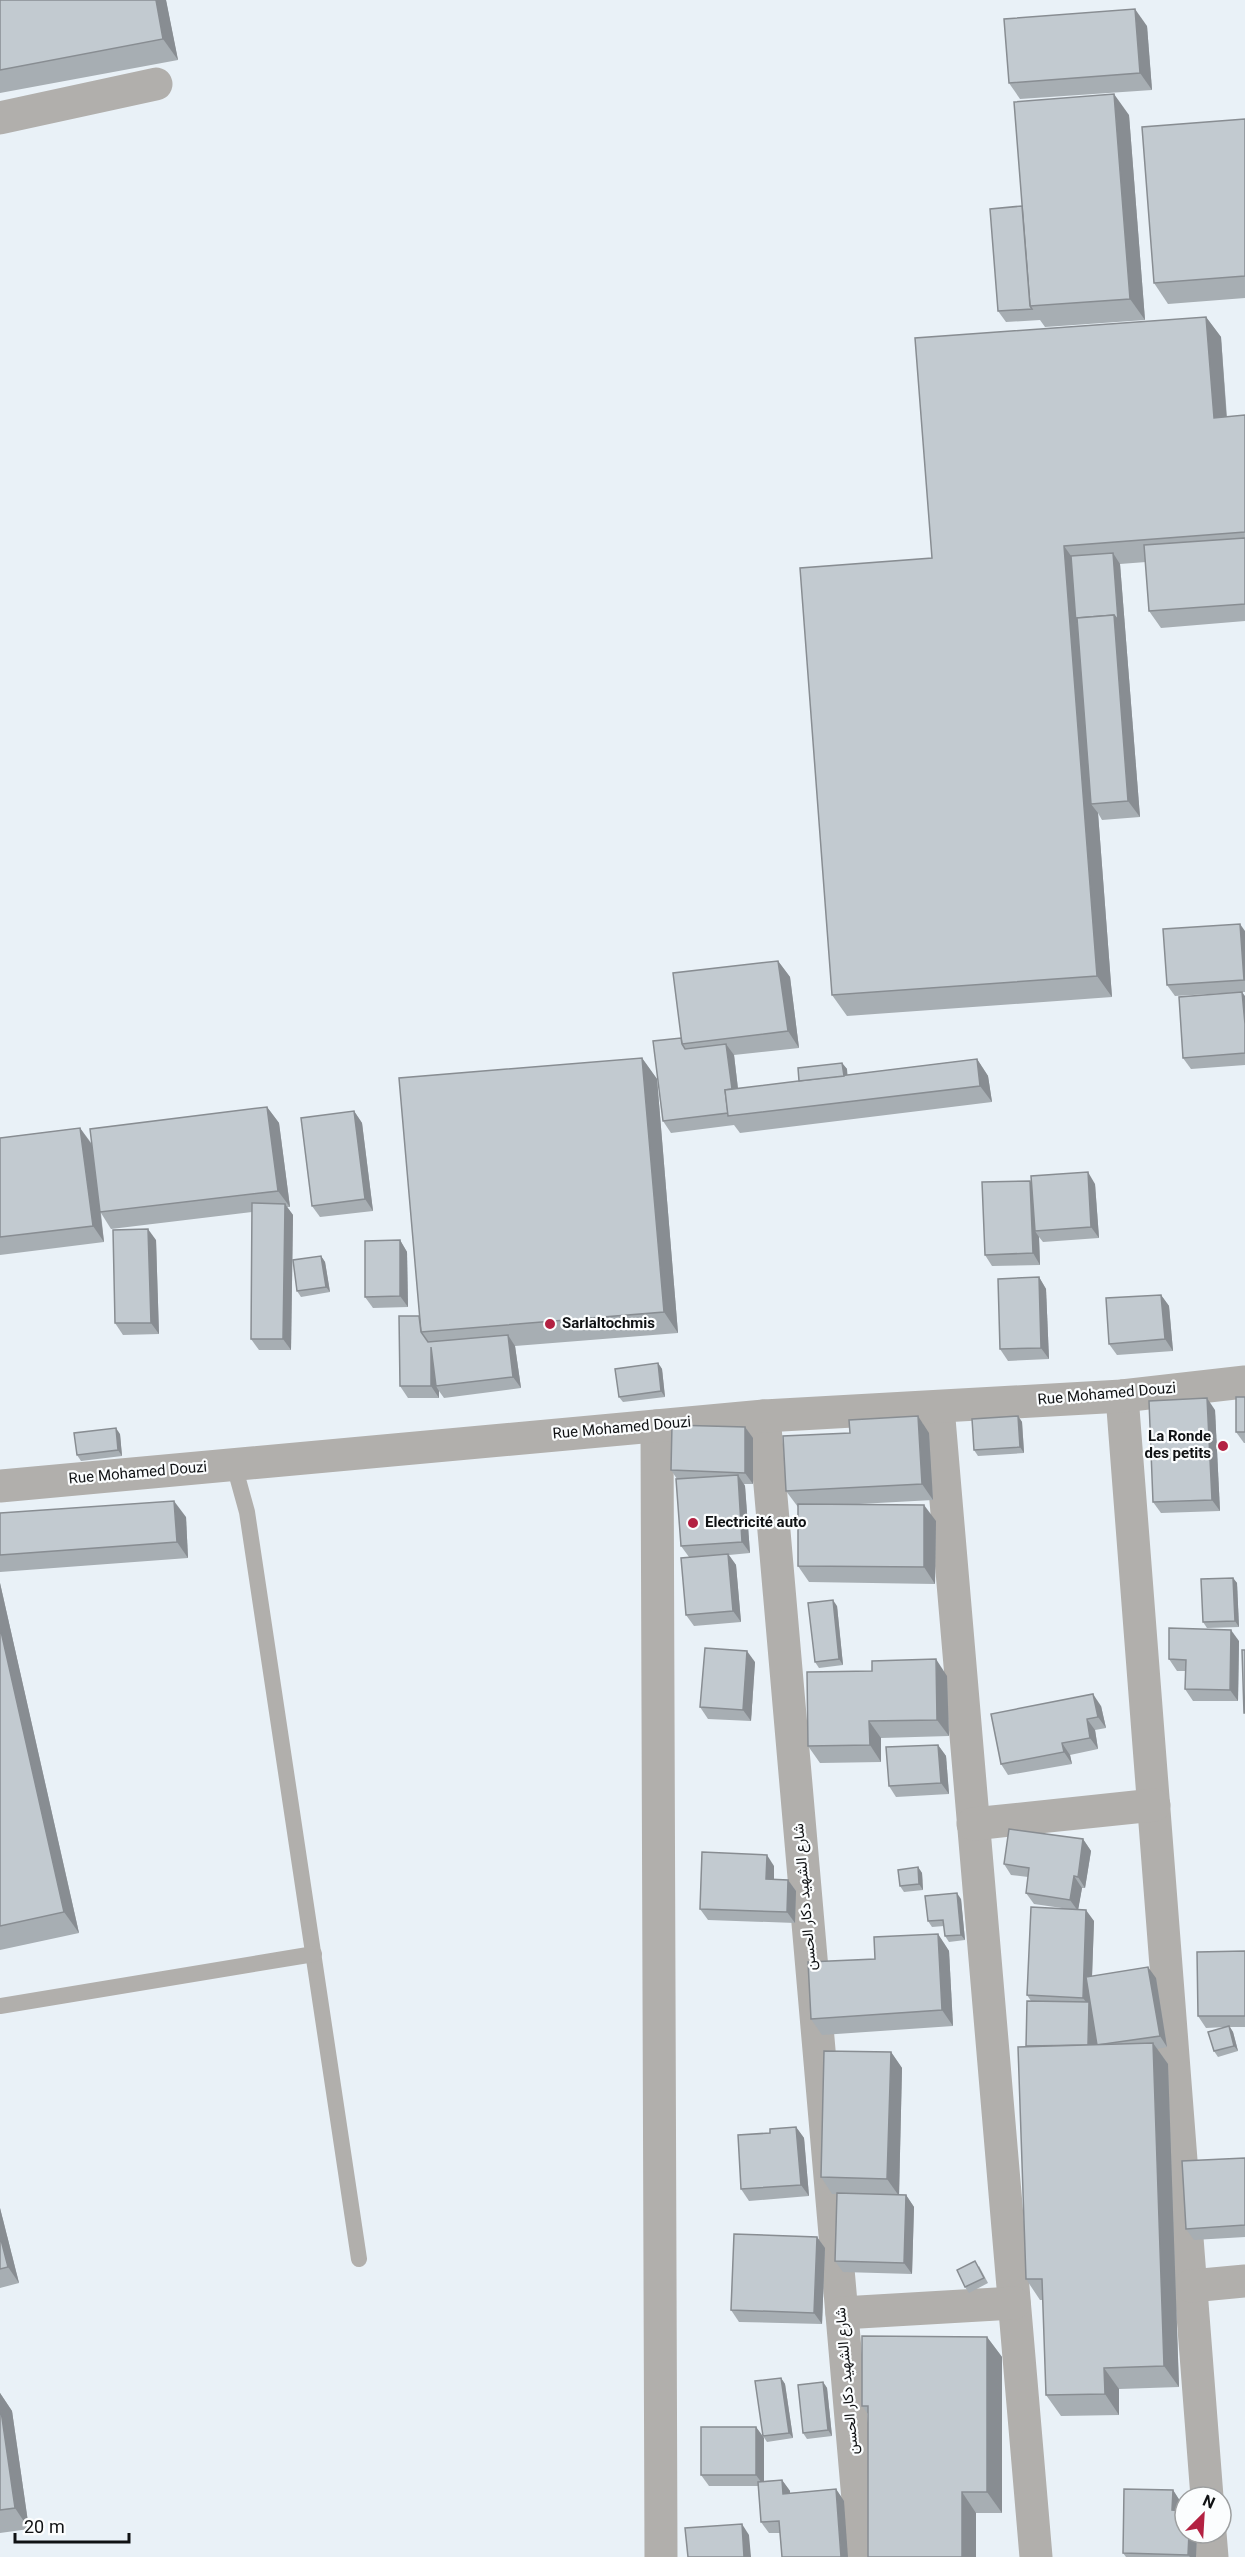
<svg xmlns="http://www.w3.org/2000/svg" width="1245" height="2557" font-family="Georgia,Vazirmatn,serif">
<rect width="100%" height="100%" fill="#e9f1f7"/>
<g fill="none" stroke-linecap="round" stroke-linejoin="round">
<g stroke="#b1afac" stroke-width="16">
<path d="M234,1465L247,1512L359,2259"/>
<path d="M0,2006L314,1954"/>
</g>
<g stroke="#b1afac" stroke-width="33">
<path d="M0,118L156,84"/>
<path d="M1122,1396L1207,2497"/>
<path d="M938,1407L1036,2557"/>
<path d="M764,1416L863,2557"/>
<path d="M657,1426L661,2557"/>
<path d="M0,1486L764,1416L1122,1396L1245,1382"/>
<path d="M973,1824L1154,1805"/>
<path d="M1191,2286L1245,2281"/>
<path d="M842,2313L1014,2303"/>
<path d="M1210,2533L1212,2557"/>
</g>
</g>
<g fill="#a7aeb3">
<path d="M0,0H166L178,60L0,93Z"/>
<path d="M1147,26L1152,90L1020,99L1009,83Z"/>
<path d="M1129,115L1145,320L1045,327L1040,320L1006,322L998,311L1022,206Z"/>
<path d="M1245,119V298L1168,304L1154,283Z"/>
<path d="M1206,317L1221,337L1227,417L1245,415V621L1161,628L1149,611L1146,562L1120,564L1140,817L1102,820L1098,813L1112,997L847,1016L832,995L932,558Z"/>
<path d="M1245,931V992L1175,996L1167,985Z"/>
<path d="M778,961L790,977L799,1048L734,1055L738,1089L799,1081L842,1063L847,1069V1075L977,1059L988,1076L992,1102L740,1133L734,1125L671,1133L663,1121L681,1038Z"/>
<path d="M1245,996V1065L1191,1069L1183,1058Z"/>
<path d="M642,1058L657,1079L678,1333L515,1346L521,1388L444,1398L439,1391V1398H408L400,1386L419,1316Z"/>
<path d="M267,1107L279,1123L290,1207H287L293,1215L291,1350H259L251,1339L252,1212L111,1229L101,1213L104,1242L0,1255V1138L80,1128L92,1144Z"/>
<path d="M354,1111L362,1123L373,1211L320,1217L312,1206Z"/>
<path d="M1032,1183L1095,1184L1099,1238L1043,1242L1039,1237L1040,1265L992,1266L985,1255Z"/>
<path d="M156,1240L159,1334L123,1335L115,1323Z"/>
<path d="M400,1240L407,1252L408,1307L373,1308L365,1297Z"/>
<path d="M321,1256L325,1262L330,1292L301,1297L297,1291Z"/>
<path d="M1039,1277L1046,1289L1049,1359L1008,1361L1000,1349Z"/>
<path d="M1161,1295L1169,1306L1173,1351L1117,1355L1109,1344Z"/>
<path d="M658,1363L662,1369L665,1397L623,1402L619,1397Z"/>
<path d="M1245,1397V1443H1244L1236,1432Z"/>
<path d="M1215,1410L1220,1511L1161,1513L1153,1502Z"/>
<path d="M1018,1416L1022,1422L1024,1453L978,1456L974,1450Z"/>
<path d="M745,1427L753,1438V1484H744L745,1486L750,1553L729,1555L736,1565L741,1622L694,1626L686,1615L689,1557L681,1546L677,1479L671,1470Z"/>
<path d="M929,1433L933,1500L859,1504L936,1521L935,1584L809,1582L798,1566V1507L786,1491Z"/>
<path d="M120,1434L122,1456L81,1461L77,1455Z"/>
<path d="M0,1513L186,1517L188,1558L0,1572Z"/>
<path d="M1233,1578L1237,1583L1239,1627L1207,1628L1203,1622Z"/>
<path d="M0,1583L79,1933L0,1950Z"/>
<path d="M837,1606L843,1665L819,1668L815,1662Z"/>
<path d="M1239,1641L1238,1701H1193L1185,1689V1671H1177L1169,1659Z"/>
<path d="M755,1662L751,1721L708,1719L700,1707Z"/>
<path d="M947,1676L949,1736L881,1738V1762L820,1763L808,1746Z"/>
<path d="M1101,1706L1106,1728L1095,1730L1098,1749L1070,1755L1072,1764L1008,1775L1001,1764Z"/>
<path d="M938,1745L946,1756L949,1794L896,1797L889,1786Z"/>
<path d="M1083,1839L1091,1851L1085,1888H1082L1078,1909L1094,1921L1092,1976L1156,1978L1167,2047L1157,2049L1168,2064L1179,2387L1119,2389V2415L1061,2416L1046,2395L1043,2300H1040L1026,2279L1027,2046L1031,2001L1027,1995L1062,1908L1034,1904L1026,1893L1028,1877L1011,1875L1004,1864Z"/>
<path d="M774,1866V1880H788L796,1891L795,1923L708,1920L700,1909Z"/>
<path d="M918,1867L922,1873L923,1890L904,1892L900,1886Z"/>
<path d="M961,1899L965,1940L949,1942L945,1936L944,1926L932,1927L928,1921Z"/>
<path d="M938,1934L949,1951L953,2026L822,2035L811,2019L875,1959Z"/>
<path d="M1245,1951V2027H1230L1233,2032L1238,2051L1218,2057L1214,2051L1226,2027L1206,2028L1198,2016Z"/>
<path d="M891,2052L902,2068L899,2195H906L914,2207L912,2274L843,2272L835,2261L837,2194H832L821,2177Z"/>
<path d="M796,2127L804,2138L809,2196L749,2201L741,2189L770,2133Z"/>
<path d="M1245,2158V2237L1194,2240L1186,2229Z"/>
<path d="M0,2208L19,2283L0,2288Z"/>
<path d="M817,2237L825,2248L822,2324L739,2322L731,2310Z"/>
<path d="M979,2266L988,2283L969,2293L965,2287Z"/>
<path d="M987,2337L1002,2357V2513H976V2557L862,2406Z"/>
<path d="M781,2378L785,2384L793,2438L767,2442L763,2436Z"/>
<path d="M823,2382L827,2388L832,2436L807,2439L803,2433Z"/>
<path d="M0,2393L12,2411L29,2529L0,2533Z"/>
<path d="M756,2427L764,2438V2481L782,2480L790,2491V2493L836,2489L844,2501L780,2533H769L761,2522L758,2486H709L701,2475Z"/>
<path d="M1173,2490L1180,2501V2510L1185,2533H1197L1196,2557H1126L1123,2553Z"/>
</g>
<g fill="#888d92">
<path d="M156,0H166L178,60L163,39Z"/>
<path d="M1135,9L1147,26L1152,90L1140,73Z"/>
<path d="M1114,94L1129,115L1145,320L1130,299Z"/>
<path d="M1206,317L1221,337L1228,439L1214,418Z"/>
<path d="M1064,546L1079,567L1076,623L1084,634L1091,804L1098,813L1112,997L1097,976Z"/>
<path d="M1113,553L1120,564L1140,817L1128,801L1114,615Z"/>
<path d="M1240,924L1245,931V981L1244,980Z"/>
<path d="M778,961L790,977L799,1048L788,1031Z"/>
<path d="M1242,992L1245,996V1024Z"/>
<path d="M726,1044L734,1055L740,1106L732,1095Z"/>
<path d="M642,1058L657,1079L678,1333L664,1312Z"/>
<path d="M977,1059L988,1076L992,1102L980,1086Z"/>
<path d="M842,1063L847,1069L849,1093L845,1087Z"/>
<path d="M267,1107L279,1123L290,1207L278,1191Z"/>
<path d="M354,1111L362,1123L373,1211L365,1199Z"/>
<path d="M80,1128L92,1145L104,1242L93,1226Z"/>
<path d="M1088,1172L1095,1184L1099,1238L1091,1227Z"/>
<path d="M1030,1181L1038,1192L1035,1231L1039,1237L1040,1265L1033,1253Z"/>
<path d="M285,1204L293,1215L291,1350L283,1339Z"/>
<path d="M148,1229L156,1240L159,1334L151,1323Z"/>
<path d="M400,1240L407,1252L408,1307L400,1296Z"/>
<path d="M321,1256L325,1262L330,1292L326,1287Z"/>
<path d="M1039,1277L1046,1289L1049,1359L1041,1348Z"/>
<path d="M1161,1295L1169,1306L1173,1351L1165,1339Z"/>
<path d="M508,1335L515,1346L521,1388L513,1377Z"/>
<path d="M431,1347L436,1386L439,1391V1398L431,1386Z"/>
<path d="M658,1363L662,1369L665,1397L661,1391Z"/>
<path d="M1207,1398L1215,1410L1220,1511L1212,1500Z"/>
<path d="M918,1416L929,1433L933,1500L922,1484Z"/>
<path d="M1018,1416L1022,1422L1024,1453L1020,1447Z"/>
<path d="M745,1427L753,1438V1484L745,1473Z"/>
<path d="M116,1428L120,1434L122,1456L118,1450Z"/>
<path d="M738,1475L745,1486L750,1553L742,1542Z"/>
<path d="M174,1501L186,1517L188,1558L177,1542Z"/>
<path d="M924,1505L936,1521L935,1584L924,1567Z"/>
<path d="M728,1554L736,1565L741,1622L733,1611Z"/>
<path d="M1233,1578L1237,1583L1239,1627L1235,1621Z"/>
<path d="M0,1583L79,1933L64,1912L0,1627Z"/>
<path d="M833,1600L837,1606L843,1665L839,1659Z"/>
<path d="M1231,1630L1239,1641L1238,1701L1230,1690Z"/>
<path d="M747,1651L755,1662L751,1721L743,1710Z"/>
<path d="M936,1659L947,1676L949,1736L937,1720Z"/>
<path d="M1093,1694L1101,1706L1106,1728L1098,1717Z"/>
<path d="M1087,1719L1095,1730L1098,1749L1090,1738Z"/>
<path d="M869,1721L881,1738V1762L870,1745Z"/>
<path d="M1062,1743L1070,1755L1072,1764L1064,1752Z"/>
<path d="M938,1745L946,1756L949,1794L941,1783Z"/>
<path d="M1083,1839L1091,1851L1085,1888L1078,1877Z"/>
<path d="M767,1855L774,1866V1890L766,1879Z"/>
<path d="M918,1867L922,1873L923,1890L919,1884Z"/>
<path d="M1074,1876L1082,1888L1078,1911L1070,1900Z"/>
<path d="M788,1880L796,1891L795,1923L787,1912Z"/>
<path d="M957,1893L961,1899L965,1940L961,1935Z"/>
<path d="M1086,1910L1094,1921L1091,2005L1097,2013L1096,2058L1088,2046L1089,2006L1083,1998Z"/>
<path d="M938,1934L949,1951L953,2026L942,2010Z"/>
<path d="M1148,1967L1156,1978L1167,2047L1160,2036Z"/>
<path d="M1229,2026L1233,2032L1238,2051L1234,2046Z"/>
<path d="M1153,2043L1168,2064L1179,2387L1164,2366Z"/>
<path d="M891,2052L902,2068L899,2196L887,2179Z"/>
<path d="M796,2127L804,2138L809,2196L801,2185Z"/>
<path d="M906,2195L914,2207L912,2274L904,2263Z"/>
<path d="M0,2208L19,2283L8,2267L0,2236Z"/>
<path d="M817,2237L825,2248L822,2324L814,2313Z"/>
<path d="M987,2337L1002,2357V2513L987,2492Z"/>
<path d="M1104,2368L1119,2389V2415L1105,2394Z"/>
<path d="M781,2378L785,2384L793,2438L789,2433Z"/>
<path d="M823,2382L827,2388L832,2436L828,2430Z"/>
<path d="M0,2393L12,2411L29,2529L15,2508L0,2404Z"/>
<path d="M756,2427L764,2438V2486L756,2475Z"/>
<path d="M782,2480L790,2491L791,2505L783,2494Z"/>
<path d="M836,2489L844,2501L848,2557H841Z"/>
<path d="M1173,2490L1180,2501V2521L1172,2510Z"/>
<path d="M962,2492L976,2513V2557H962Z"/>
<path d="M742,2524L749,2535L751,2557H744Z"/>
<path d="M1189,2533H1197L1196,2557H1190L1188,2555Z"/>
</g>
<g fill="#c2cad0" stroke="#888d92" stroke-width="1.5">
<path d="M0,0H156L163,39L0,70Z"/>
<path d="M1135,9L1140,73L1009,83L1004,19Z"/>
<path d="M1114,94L1130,299L1030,306L1014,102Z"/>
<path d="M1245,119V276L1154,283L1142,127Z"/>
<path d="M1022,206L1030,306L1032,309L998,311L990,209Z"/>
<path d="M1206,317L1214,418L1245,415V532L1064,546L1097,976L832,995L800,568L932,558L915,338Z"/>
<path d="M1245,538V604L1149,611L1144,545Z"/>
<path d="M1113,553L1118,620L1114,615L1077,618V623H1076L1071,556Z"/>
<path d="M1114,615L1128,801L1091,804L1077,618Z"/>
<path d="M1240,924L1244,980L1167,985L1163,929Z"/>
<path d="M778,961L788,1031L682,1044L673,973Z"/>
<path d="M1242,992L1245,1024V1053L1183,1058L1179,997Z"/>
<path d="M681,1038L682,1044L685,1049L726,1044L732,1089L725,1090L728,1113L663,1121L653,1041Z"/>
<path d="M642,1058L664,1312L421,1332L399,1078Z"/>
<path d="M977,1059L980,1086L728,1116L725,1090Z"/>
<path d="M842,1063L844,1076L799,1081L798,1068Z"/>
<path d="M267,1107L278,1191L100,1212L90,1129Z"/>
<path d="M354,1111L365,1199L312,1206L301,1118Z"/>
<path d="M80,1128L93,1226L0,1237V1138Z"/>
<path d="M1088,1172L1091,1227L1035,1231L1031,1176Z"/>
<path d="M1030,1181L1033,1253L985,1255L982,1182Z"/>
<path d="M252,1203L285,1204L283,1339H251Z"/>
<path d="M148,1229L151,1323H115L113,1230Z"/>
<path d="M400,1240V1296L365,1297V1241Z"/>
<path d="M321,1256L326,1287L297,1291L293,1260Z"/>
<path d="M1039,1277L1041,1348L1000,1349L998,1279Z"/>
<path d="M1161,1295L1165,1339L1109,1344L1106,1298Z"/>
<path d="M399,1316H419L421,1332L428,1342L508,1335L513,1377L436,1386L431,1347V1386H400Z"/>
<path d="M658,1363L661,1391L619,1397L615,1369Z"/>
<rect x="1236" y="1397" width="9" height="35"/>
<path d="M1207,1398L1212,1500L1153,1502L1149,1401Z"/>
<path d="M918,1416L922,1484L786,1491L783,1436L850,1433L849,1420Z"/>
<path d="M1018,1416L1020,1447L974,1450L972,1419Z"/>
<path d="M672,1425L745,1427V1473L671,1470Z"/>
<path d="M116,1428L118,1450L77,1455L74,1433Z"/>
<path d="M738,1475L742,1542L681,1546L676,1479Z"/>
<path d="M174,1501L177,1542L0,1555V1513Z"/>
<path d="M798,1504L924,1505V1567L798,1566Z"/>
<path d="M728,1554L733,1611L686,1615L681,1558Z"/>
<path d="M1233,1578L1235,1621L1203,1622L1201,1579Z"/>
<path d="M833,1600L839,1659L815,1662L808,1603Z"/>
<path d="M0,1627L64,1912L0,1926Z"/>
<path d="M1169,1628L1231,1630L1230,1690L1185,1689L1186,1660L1169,1659Z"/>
<path d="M705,1648L747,1651L743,1710L700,1707Z"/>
<path d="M1242,1650H1245V1713H1244Z"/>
<path d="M936,1659L937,1720L869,1721L870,1745L808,1746L807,1672L872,1671V1661Z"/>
<path d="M1093,1694L1098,1717L1087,1719L1090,1738L1062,1743L1064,1752L1001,1764L991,1714Z"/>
<path d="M938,1745L941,1783L889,1786L886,1747Z"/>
<path d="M1009,1829L1083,1839L1078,1877L1074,1876L1070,1900L1026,1893L1029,1868L1004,1864Z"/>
<path d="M702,1852L767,1855L766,1879L788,1880L787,1912L700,1909Z"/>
<path d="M918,1867L919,1884L900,1886L898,1870Z"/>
<path d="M957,1893L961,1935L945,1936L943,1920L928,1921L925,1896Z"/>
<path d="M1031,1907L1086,1910L1083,1998L1027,1995Z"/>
<path d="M938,1934L942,2010L811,2019L808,1962L875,1959L874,1937Z"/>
<path d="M1245,1951V2016H1198L1197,1952Z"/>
<path d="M1148,1967L1160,2036L1097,2045L1086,1977Z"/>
<path d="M1027,2001L1089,2002L1088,2045L1026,2046Z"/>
<path d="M1229,2026L1234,2046L1214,2051L1208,2032Z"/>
<path d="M1153,2043L1164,2366L1104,2368L1105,2394L1046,2395L1042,2279H1026L1018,2047Z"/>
<path d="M824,2051L891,2052L887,2179L821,2177Z"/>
<path d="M796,2127L801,2185L741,2189L738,2135L770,2133V2129Z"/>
<path d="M1245,2158V2225L1186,2229L1182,2161Z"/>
<path d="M837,2193L906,2195L904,2263L835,2261Z"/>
<path d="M734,2234L817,2237L814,2313L731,2310Z"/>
<path d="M0,2236L8,2267L0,2269Z"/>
<path d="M975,2261L984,2278L965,2287L957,2270Z"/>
<path d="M862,2336L987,2337V2492H962V2557H868V2406H862Z"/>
<path d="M781,2378L789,2433L763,2436L755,2381Z"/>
<path d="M823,2382L828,2430L803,2433L798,2385Z"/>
<path d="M0,2404L15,2508L0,2510Z"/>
<rect x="701" y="2427" width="55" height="48"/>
<path d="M782,2480L783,2494L836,2489L841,2557H782L779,2521L761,2522L758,2482Z"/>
<path d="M1124,2489L1173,2490L1172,2510L1185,2511V2533H1189L1188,2555L1123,2553Z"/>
<path d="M742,2524L744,2557H688L685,2528Z"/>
</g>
<g fill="#b32142" stroke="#fbfdfe" stroke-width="2">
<circle cx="550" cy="1324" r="6"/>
<circle cx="1223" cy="1446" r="6"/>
<circle cx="693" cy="1523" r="6"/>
</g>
<g text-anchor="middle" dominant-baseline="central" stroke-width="4.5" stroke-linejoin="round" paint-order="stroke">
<g font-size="15" font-weight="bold" fill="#101214" stroke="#fbfdfe" text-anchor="start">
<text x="562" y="1324">Sarlaltochmis</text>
<text x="1211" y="1437" text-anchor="end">La Ronde<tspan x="1211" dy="17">des petits</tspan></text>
<text x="705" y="1523">Electricité auto</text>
</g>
<g font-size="15" fill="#101214" stroke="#fbfdfe">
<text transform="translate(1107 1395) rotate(-5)">Rue Mohamed Douzi</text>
<text transform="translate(622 1429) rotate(-5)">Rue Mohamed Douzi</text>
<text transform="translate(138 1474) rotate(-5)">Rue Mohamed Douzi</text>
<text transform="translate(806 1897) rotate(-95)">شارع الشهيد دكار الحسن</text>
<text transform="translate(848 2381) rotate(-95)">شارع الشهيد دكار الحسن</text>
</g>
</g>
<g transform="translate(1203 2515) rotate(24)"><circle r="28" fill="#fbfdfe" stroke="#9d9fa0" stroke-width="1.5"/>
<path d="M0-4.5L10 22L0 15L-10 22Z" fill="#b32142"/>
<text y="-9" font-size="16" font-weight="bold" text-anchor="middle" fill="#101214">N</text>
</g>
<path d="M15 2533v9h114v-9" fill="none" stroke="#101214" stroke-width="3"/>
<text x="24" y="2533" font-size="18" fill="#101214" stroke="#fbfdfe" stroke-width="4.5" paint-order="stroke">20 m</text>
</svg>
